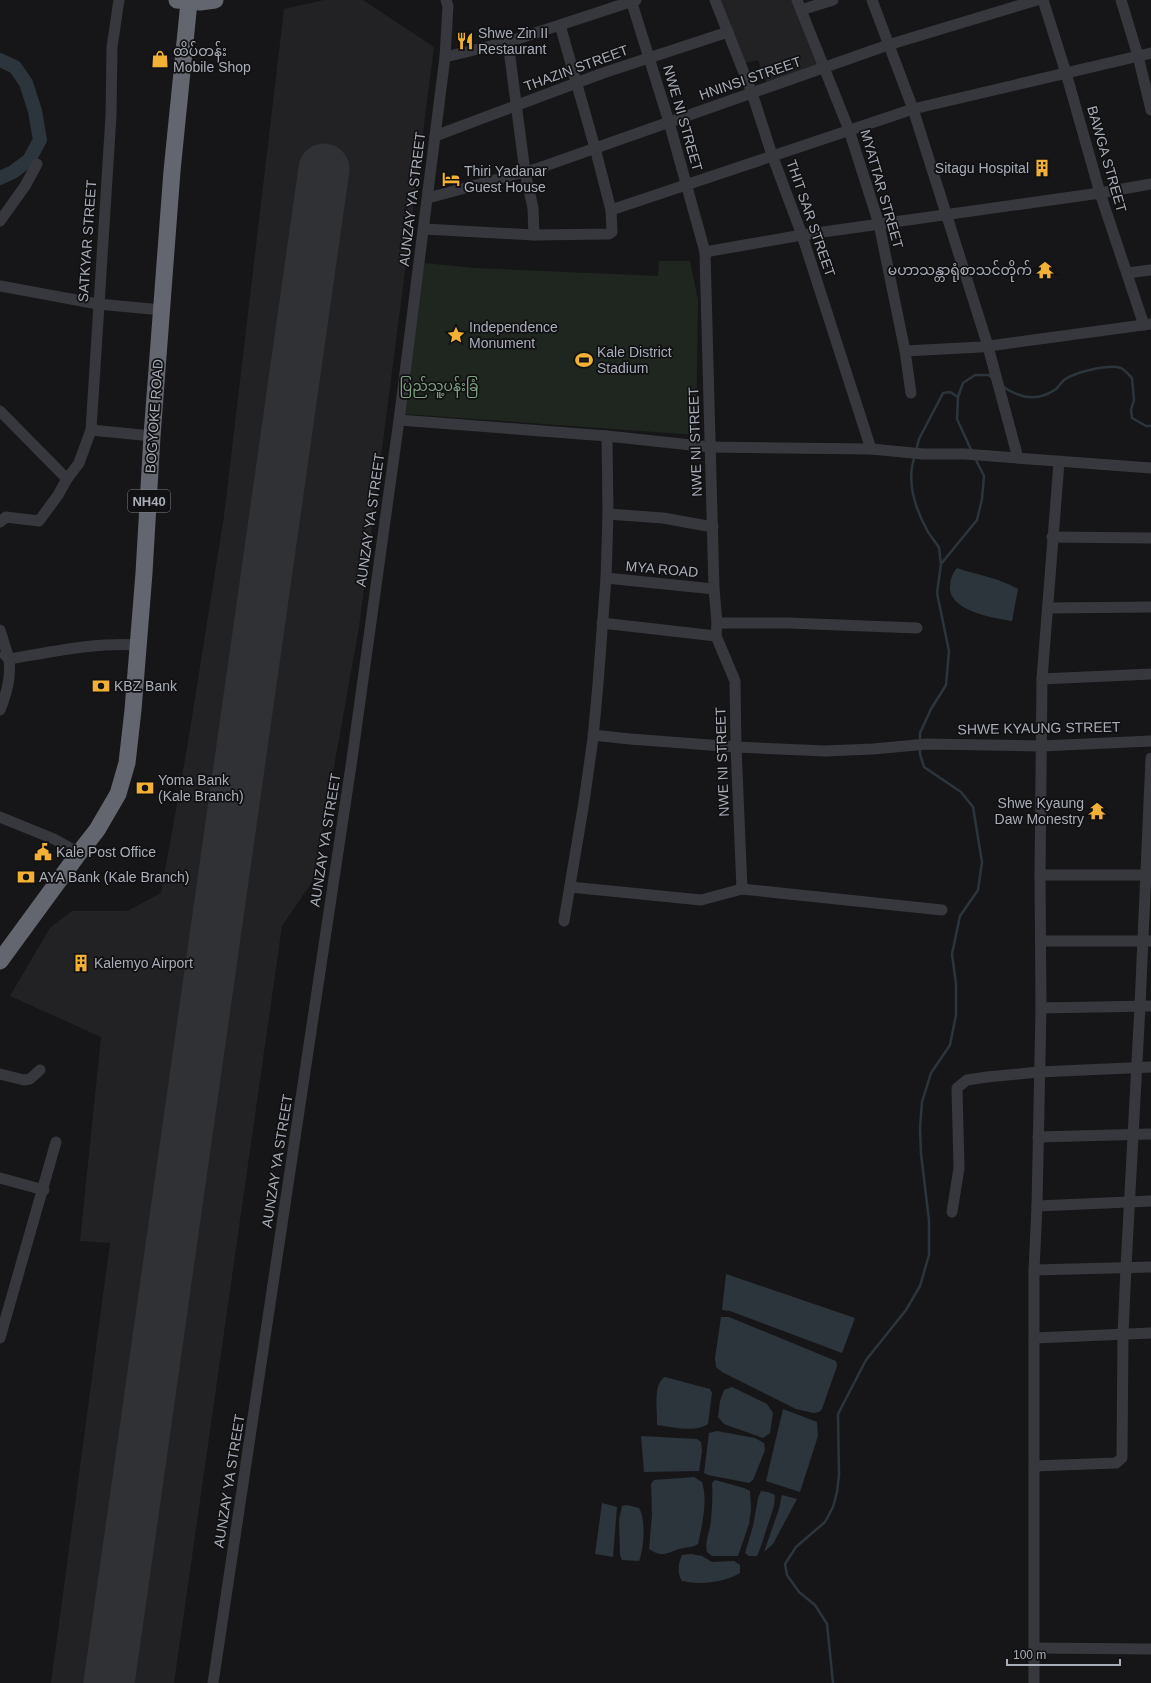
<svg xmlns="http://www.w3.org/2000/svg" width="1151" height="1683" font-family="Arial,'Noto Sans Myanmar',sans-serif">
<rect width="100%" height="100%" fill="#161618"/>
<g fill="#222225">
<path d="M324,0H363L434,47L359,627L314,879L282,926L174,1683H51L110,1243L80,1241L101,1037L10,996L50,928L72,911H127L161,893L188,742L224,516L284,9Z"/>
<path d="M720,0H794L821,66L767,84L758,60L744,63Z"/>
</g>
<path fill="#1e261f" d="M659,261H690L698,300L696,435L404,414L424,263L475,268L658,276Z"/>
<g fill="#2c353c">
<path d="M957,568C977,575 999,578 1018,589L1012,621C994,618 947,611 950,585C951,578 952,574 957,568Z"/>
<path d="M726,1274L855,1318L842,1353L730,1311L722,1310Z"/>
<path d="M721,1317H729L836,1361L837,1366L822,1409L819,1412L814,1413L796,1409L722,1372L716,1367L715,1358Z"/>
<path d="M665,1377L710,1389L712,1393L708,1424C694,1433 673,1427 657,1425C658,1412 652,1384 665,1377Z"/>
<path d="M732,1387L767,1404L773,1413L770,1433L763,1438L724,1424L718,1417L720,1401L724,1390Z"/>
<path d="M783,1409L817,1422L818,1436L800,1492L766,1481Z"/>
<path d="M717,1431L755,1438L764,1443L765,1450L753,1480L749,1483L708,1475L704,1473L709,1433Z"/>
<path d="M641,1436L697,1439L701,1442L702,1451L699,1471L644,1472Z"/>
<path d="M694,1477L702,1482C708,1501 702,1525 698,1544C692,1548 686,1547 679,1549C666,1553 663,1558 649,1549L652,1515L651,1484L654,1480Z"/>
<path d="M715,1480L744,1488L750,1491L751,1510L749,1524L738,1556H712L707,1552C705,1543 708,1536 710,1527C712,1516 713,1494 712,1483Z"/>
<path d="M761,1491L768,1492L775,1495L774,1506L760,1549L757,1556H749L745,1553L753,1526L758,1498Z"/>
<path d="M782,1495L797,1499L773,1544L764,1552L779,1509Z"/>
<path d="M602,1503L617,1507L613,1557L595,1554Z"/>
<path d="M627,1505L639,1508C646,1519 644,1549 639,1561L622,1560L620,1555L619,1520L622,1506Z"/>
<path d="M691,1554L702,1556L712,1562L734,1561L740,1565V1573C722,1583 702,1585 682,1581C677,1573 678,1564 682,1555Z"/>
</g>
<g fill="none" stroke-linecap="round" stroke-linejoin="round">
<g stroke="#2c353c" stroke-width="2.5">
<path d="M1002,386C1019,398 1038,402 1056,389C1059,386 1061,383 1064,380C1075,372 1108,364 1121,368C1125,370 1129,375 1132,378L1134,400L1131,410L1132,418L1146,426H1151"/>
<path d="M916,451L919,439L943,393L950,392L958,397"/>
<path d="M972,452L957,419L958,397L963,383L975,375H989L992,378"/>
<path d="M915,456C906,480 915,508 927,530C930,536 936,542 939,548C940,553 940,559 941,564"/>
<path d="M920,741V733L931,709L946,685L949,651L937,593L941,564L977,520L982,499L984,476L975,458"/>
<path d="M833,1683L827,1624L815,1605L799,1592L787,1575L785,1564L796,1547L825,1522L833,1507L837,1492L839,1475L838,1414L866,1360L906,1310L920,1286L929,1255V1220L921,1154L920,1128L922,1102L931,1073L950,1045L956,1015V984L952,954L960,916L978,890L982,862L973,807L961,792L924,767L920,754V748"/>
</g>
<path stroke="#2c353c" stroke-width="14" d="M0,60L15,67L26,83L35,111L40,140L29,160L13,172L0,178"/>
<path stroke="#303135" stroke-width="51" d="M109,1683L324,169"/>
<g stroke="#37383d" stroke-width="11">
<path d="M631,0L669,122L705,252L714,589L717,623L716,636L735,681L736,747L742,889"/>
<path d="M715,0L752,93L772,155L802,235L871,449"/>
<path d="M797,0L849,130L879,224L905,351L911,393"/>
<path d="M872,0L913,109L987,343L1018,458"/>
<path d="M1043,0L1066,73L1100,193L1144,325"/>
<path d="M1121,0L1138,56L1151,110"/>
<path d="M801,10L833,0"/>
<path d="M508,42L525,172L533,208L534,235"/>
<path d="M445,57L511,41L636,0"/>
<path d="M435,136L603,73L728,32"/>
<path d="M428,198L539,168L888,45L1037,0"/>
<path d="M611,210L913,109L1151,53"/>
<path d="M0,221L25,186L37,164"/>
<path d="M424,229L534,235L609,234L612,232L611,210L595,148L560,25"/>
<path d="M705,252L802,235L1100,193L1151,184"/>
<path d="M1127,273L1151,270"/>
<path d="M0,286L98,304L162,310"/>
<path d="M905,351L981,347L1151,324"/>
<path d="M0,411L67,479L58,495L39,521L6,517L0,522"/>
<path d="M399,420L607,436L710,447L871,449L923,454H964L1151,468"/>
<path d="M91,430L152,436"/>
<path d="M1059,462L1042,679L1040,875L1041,1008L1037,1206L1151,1201"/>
<path d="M67,479L79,463L91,430L111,116L112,47L119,0"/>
<path d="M608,514L663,518L713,527"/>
<path d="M1052,537L1151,538"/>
<path d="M606,578L714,589"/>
<path d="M1048,608L1151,607"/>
<path d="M602,623L716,636"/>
<path d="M717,623H788L917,628"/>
<path d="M0,630L9,659C52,652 95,642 138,645"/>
<path d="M1042,679L1151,674"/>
<path d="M0,710C7,692 11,678 9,659L5,655"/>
<path d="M593,735L630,739L736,747L825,751L873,749L927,744L1042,746L1151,741"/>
<path d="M0,817L54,839L79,853"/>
<path d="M1040,875H1151"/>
<path d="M570,887L701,900L742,889L942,910"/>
<path d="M564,921L584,802L593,738L598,684L606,578L608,514L607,436"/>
<path d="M1041,941H1150"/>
<path d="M1041,1008L1151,1006"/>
<path d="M0,1074L24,1080L30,1079L40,1070"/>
<path d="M1038,1137L1151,1134"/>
<path d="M0,1178L44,1190"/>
<path d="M952,1212L959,1168L957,1088L967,1080L987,1077L1039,1072L1151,1067"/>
<path d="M1034,1270L1151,1267"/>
<path d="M0,1338L56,1142"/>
<path d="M1034,1338L1151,1333"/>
<path d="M1034,1466L1116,1463L1122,1458L1123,1334L1126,1267L1140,1006L1151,758"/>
<path d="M1035,1648L1151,1649"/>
<path d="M213,1683L352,759L399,420L445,57L448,6L446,0"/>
<path d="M1034,1683V1270L1037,1206"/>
</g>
<g stroke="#63666e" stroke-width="17">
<path d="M177,0L200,2L215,0"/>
<path d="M0,961L79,853L97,830L118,794L127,763L133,710L144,573L152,436L172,171L189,2"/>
</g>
</g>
<defs>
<g id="restaurant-bare" transform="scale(1.38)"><path d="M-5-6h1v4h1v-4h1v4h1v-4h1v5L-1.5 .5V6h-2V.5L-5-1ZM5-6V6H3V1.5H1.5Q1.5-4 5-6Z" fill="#f2b134" stroke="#111113" stroke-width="2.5" paint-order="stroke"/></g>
<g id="shop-bare" transform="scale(1.38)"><path d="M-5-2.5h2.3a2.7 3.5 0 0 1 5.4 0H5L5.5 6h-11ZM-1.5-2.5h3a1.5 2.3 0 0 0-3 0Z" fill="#f2b134" stroke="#111113" stroke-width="2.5" paint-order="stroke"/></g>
<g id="building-bare" transform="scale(1.38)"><path d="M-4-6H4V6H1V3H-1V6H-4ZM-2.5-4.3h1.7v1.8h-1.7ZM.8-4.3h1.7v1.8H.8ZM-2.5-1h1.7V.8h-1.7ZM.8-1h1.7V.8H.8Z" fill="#f2b134" stroke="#111113" stroke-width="2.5" paint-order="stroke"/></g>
<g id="hotel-bare" transform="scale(1.38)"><path d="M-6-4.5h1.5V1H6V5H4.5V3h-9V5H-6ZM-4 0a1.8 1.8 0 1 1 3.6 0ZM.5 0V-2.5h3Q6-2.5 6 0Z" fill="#f2b134" stroke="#111113" stroke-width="2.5" paint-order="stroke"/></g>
<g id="temple-bare" transform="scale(1.38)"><path d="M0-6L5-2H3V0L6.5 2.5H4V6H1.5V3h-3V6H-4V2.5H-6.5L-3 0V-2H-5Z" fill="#f2b134" stroke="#111113" stroke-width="2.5" paint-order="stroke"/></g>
<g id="sight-bare" transform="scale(1.38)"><path d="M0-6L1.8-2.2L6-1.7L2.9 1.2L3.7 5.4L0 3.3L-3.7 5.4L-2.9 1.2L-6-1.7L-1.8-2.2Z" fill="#f2b134" stroke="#111113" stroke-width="2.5" paint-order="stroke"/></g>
<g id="stadium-bare" transform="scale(1.38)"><path d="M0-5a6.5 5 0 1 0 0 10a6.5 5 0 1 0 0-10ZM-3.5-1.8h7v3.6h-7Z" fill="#f2b134" stroke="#111113" stroke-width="2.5" paint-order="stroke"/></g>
<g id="bank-bare" transform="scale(1.38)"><path d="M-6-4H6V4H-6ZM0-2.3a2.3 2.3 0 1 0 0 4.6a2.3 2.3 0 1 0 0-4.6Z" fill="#f2b134" stroke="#111113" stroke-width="2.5" paint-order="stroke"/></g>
<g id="civic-bare" transform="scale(1.38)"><path d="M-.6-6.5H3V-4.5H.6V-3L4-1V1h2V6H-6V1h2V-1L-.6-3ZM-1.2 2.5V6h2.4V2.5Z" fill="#f2b134" stroke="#111113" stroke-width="2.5" paint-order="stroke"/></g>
</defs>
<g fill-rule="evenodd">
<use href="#restaurant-bare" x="465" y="41"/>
<use href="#shop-bare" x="160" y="59"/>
<use href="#building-bare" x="1042" y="168"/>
<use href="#hotel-bare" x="451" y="179"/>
<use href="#temple-bare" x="1045" y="270"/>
<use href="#sight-bare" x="456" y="335"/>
<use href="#stadium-bare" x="584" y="360"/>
<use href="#bank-bare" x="101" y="686"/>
<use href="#bank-bare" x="145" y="788"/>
<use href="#temple-bare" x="1097" y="811"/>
<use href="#civic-bare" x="43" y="852"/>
<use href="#bank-bare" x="26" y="877"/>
<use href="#building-bare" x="81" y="963"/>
</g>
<g text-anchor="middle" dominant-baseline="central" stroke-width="3.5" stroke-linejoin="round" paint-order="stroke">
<rect fill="#111113" stroke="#7b7e86" stroke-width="1" x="128" y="490" width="42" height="22" rx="3"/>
<g font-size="13" font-weight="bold" fill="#a8adb8">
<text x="149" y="501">NH40</text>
</g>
<g font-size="14" fill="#a8adb8" stroke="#111113" text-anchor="start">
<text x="478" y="33">Shwe Zin II<tspan x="478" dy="16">Restaurant</tspan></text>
<text x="173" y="51">ထိပ်တန်း<tspan x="173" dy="16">Mobile Shop</tspan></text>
<text x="1029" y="168" text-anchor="end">Sitagu Hospital</text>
<text x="464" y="171">Thiri Yadanar<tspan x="464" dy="16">Guest House</tspan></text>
<text x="1032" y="270" text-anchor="end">မဟာသန္တာရုံစာသင်တိုက်</text>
<text x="469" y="327">Independence<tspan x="469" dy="16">Monument</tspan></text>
<text x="597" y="352">Kale District<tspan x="597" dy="16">Stadium</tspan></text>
<text x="114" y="686">KBZ Bank</text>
<text x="158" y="780">Yoma Bank<tspan x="158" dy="16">(Kale Branch)</tspan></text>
<text x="1084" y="803" text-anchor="end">Shwe Kyaung<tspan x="1084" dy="16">Daw Monestry</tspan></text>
<text x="56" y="852">Kale Post Office</text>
<text x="39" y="877">AYA Bank (Kale Branch)</text>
<text x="94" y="963">Kalemyo Airport</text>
</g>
<g font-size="14" fill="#a8adb8" stroke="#111113">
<text transform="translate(576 68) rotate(-20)">THAZIN STREET</text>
<text transform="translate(750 78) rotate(-19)">HNINSI STREET</text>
<text transform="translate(683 118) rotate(74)">NWE NI STREET</text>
<text transform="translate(1107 159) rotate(74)">BAWGA STREET</text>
<text transform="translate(882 189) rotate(74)">MYATTAR STREET</text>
<text transform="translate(412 199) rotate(-83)">AUNZAY YA STREET</text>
<text transform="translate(811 218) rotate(71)">THIT SAR STREET</text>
<text transform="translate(87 241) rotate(-86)">SATKYAR STREET</text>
<text transform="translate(154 416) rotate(-86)">BOGYOKE ROAD</text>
<text transform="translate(695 442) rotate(-92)">NWE NI STREET</text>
<text transform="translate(370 520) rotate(-82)">AUNZAY YA STREET</text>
<text transform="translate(662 569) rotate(5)">MYA ROAD</text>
<text transform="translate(1039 728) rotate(-1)">SHWE KYAUNG STREET</text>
<text transform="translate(722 762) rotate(-92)">NWE NI STREET</text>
<text transform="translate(325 840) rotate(-81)">AUNZAY YA STREET</text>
<text transform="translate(277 1161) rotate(-81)">AUNZAY YA STREET</text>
<text transform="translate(229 1481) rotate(-81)">AUNZAY YA STREET</text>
</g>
<g font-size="14" fill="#7fa381" stroke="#111113">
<text x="439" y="386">ပြည်သူ့ပန်းခြံ</text>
</g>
</g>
<path d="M1007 1659v6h113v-6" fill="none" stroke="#a8adb8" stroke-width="2"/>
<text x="1013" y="1659" font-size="12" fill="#a8adb8" stroke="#111113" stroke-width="3" paint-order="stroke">100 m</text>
</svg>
